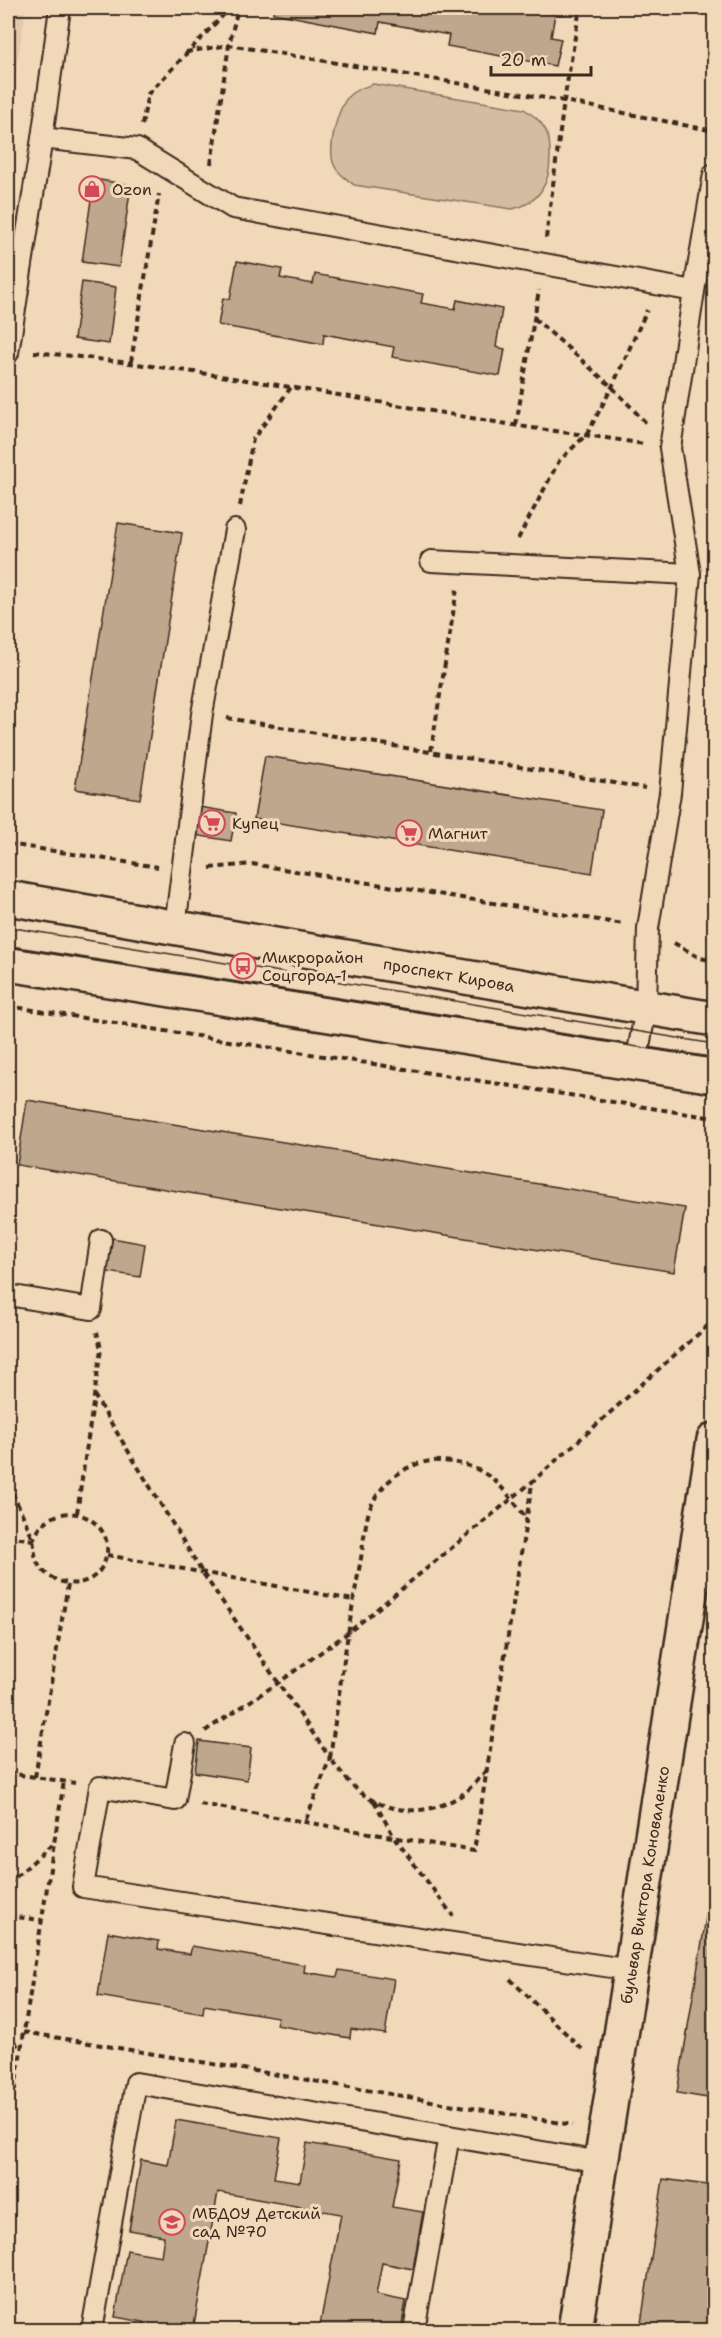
<svg xmlns="http://www.w3.org/2000/svg" width="722" height="2338" font-family="'Shantell Sans',sans-serif">
<rect width="100%" height="100%" fill="#f1d8b9"/>
<filter id="ink" filterUnits="userSpaceOnUse"><feTurbulence type="fractalNoise" baseFrequency=".0167" numOctaves="2"/><feDisplacementMap in="SourceGraphic" scale="12" xChannelSelector="R" yChannelSelector="G"/><feConvolveMatrix kernelMatrix="1 2 1 2 8 2 1 2 1" color-interpolation-filters="sRGB"/></filter>
<g filter="url(#ink)">
<path fill="#e2c9ac" d="M8,8H26L8,120Z"/>
<path fill="#d3bca0" stroke="#87735f" stroke-width="1.5" d="M373,84L524,109C533,115 540,120 545,129C550,137 550,147 550,157C550,183 539,204 512,209L354,185C347,179 338,174 334,165C327,148 338,105 351,94C358,88 366,87 373,84Z"/>
<g fill="#bfa78e" stroke="#3b2a1e" stroke-width="1.5">
<path d="M274,8H556L551,37L561,39L555,66L447,46L449,35L380,22L378,33L273,13Z"/>
<path d="M94,179L131,185L119,267L82,262Z"/>
<path d="M237,261L282,269L280,278L313,284L315,274L423,294L421,303L455,309L457,300L502,309L496,347L505,349L500,376L392,357L394,347L324,334L323,344L218,325L223,298L230,299Z"/>
<path d="M82,282L116,287L109,344L74,339Z"/>
<path d="M118,523L182,533L140,799L75,789Z"/>
<path d="M265,756L602,810L592,873L254,819Z"/>
<path d="M193,806L236,813L231,841L188,834Z"/>
<path d="M714,858V898L708,897Z"/>
<path d="M27,1100L685,1208L674,1272L17,1165Z"/>
<path d="M107,1237L145,1244L140,1277L101,1271Z"/>
<path d="M199,1741L251,1748L247,1780L195,1772Z"/>
<path d="M714,1869V2099L677,2093Z"/>
<path d="M108,1932L159,1941L158,1949L190,1954L192,1946L305,1965L304,1972L337,1977L339,1970L394,1979L385,2034L351,2029L350,2038L276,2025L278,2017L240,2011L204,2005L203,2014L98,1996Z"/>
<path d="M176,2120L281,2138L274,2178L300,2182L307,2143L401,2159L392,2207L423,2212L413,2269L382,2263L376,2295L406,2301L401,2330H319L341,2214L218,2192L193,2330H143L144,2322L115,2317L127,2250L161,2256L164,2236L129,2230L141,2160L168,2165Z"/>
<path d="M663,2179L714,2186V2299L710,2330H640Z"/>
</g>
<g fill="none" stroke-linecap="round" stroke-linejoin="round">
<g stroke="#3b2a1e" stroke-width="24">
<g id="lane">
<path d="M42,138L137,149L233,208L694,291"/>
<path d="M8,353L42,138L60,8"/>
<path d="M431,561L690,574"/>
<path d="M175,927L202,714L235,530"/>
<path d="M636,1063L646,1008L648,928L670,793L690,574L670,448L694,291L714,174"/>
<path d="M8,1295L91,1309L101,1240"/>
<path d="M185,1744L175,1800L100,1787L83,1887L631,1970"/>
<path d="M92,2330L136,2083L601,2162"/>
<path d="M414,2330L449,2136"/>
</g>
</g>
<g stroke="#3b2a1e" stroke-width="38">
<g id="street">
<path d="M8,898L240,939L714,1019"/>
<path d="M8,964L714,1076"/>
<path d="M575,2330L714,1440"/>
</g>
</g>
<g stroke="#3b2a1e" stroke-width="4" stroke-dasharray="6 4.5" stroke-linecap="butt">
<path d="M186,52L229,45L564,101L714,131"/>
<path d="M142,125L148,94L230,8"/>
<path d="M211,164L229,45L238,8"/>
<path d="M546,238L564,101L580,8"/>
<path d="M534,318L612,387L647,424"/>
<path d="M34,352C195,368 353,398 513,425C556,432 600,436 643,444"/>
<path d="M131,362L159,194"/>
<path d="M516,425L539,290"/>
<path d="M240,506L253,439L292,386"/>
<path d="M518,539L559,461L587,434L612,387L647,310"/>
<path d="M227,718L645,788"/>
<path d="M431,751L457,589"/>
<path d="M8,844L158,867"/>
<path d="M210,868L252,864L623,924"/>
<path d="M674,943L700,958L714,961"/>
<path d="M8,1006L714,1118"/>
<path d="M94,1395L202,1572L330,1758L305,1822"/>
<path d="M8,1483C16,1501 25,1519 32,1537C35,1545 34,1557 38,1564C51,1586 85,1591 100,1570C126,1533 76,1494 43,1524C39,1528 36,1535 33,1540"/>
<path d="M77,1513L101,1349L97,1332"/>
<path d="M8,1536L33,1540"/>
<path d="M107,1555L353,1600"/>
<path d="M205,1731L278,1683L349,1632L532,1482L714,1320"/>
<path d="M486,1771C479,1778 471,1788 463,1794C427,1819 381,1815 350,1783C343,1775 336,1766 330,1758C339,1693 348,1628 360,1564C363,1549 365,1519 371,1506C382,1481 411,1459 439,1461C485,1463 501,1484 526,1518"/>
<path d="M8,1773L75,1783"/>
<path d="M35,1777L68,1584"/>
<path d="M374,1801L394,1837L453,1916"/>
<path d="M200,1804L474,1851L532,1484"/>
<path d="M8,1884L54,1843"/>
<path d="M8,1916L42,1920"/>
<path d="M510,1979L584,2051"/>
<path d="M24,2032L573,2125"/>
<path d="M8,2033L20,2049"/>
<path d="M8,2132L64,1781"/>
</g>
<use href="#lane" stroke="#f1d8b9" stroke-width="20"/>
<use href="#street" stroke="#f1d8b9" stroke-width="33"/>
<g stroke="#3b2a1e" stroke-width="1.5">
<path d="M8,927L714,1044"/>
<path d="M8,947L714,1059"/>
</g>
</g>
</g>
<defs>
<g id="shop-ring" transform="scale(1.35)"><circle r="9.5" fill="#f1d8b9" stroke="#d1495b" stroke-width="1.5"/><path d="M-5-2.5h2.3a2.7 3.5 0 0 1 5.4 0H5L5.5 6h-11ZM-1.5-2.5h3a1.5 2.3 0 0 0-3 0Z" fill="#d1495b"/></g>
<g id="supermarket-ring" transform="scale(1.35)"><circle r="9.5" fill="#f1d8b9" stroke="#d1495b" stroke-width="1.5"/><path d="M-6-5.5h2.5l.6 2H6L4.5 2H-2.5L-4.4-4H-6ZM-1.5 3.2a1.3 1.3 0 1 0 .1 0ZM3 3.2a1.3 1.3 0 1 0 .1 0Z" fill="#d1495b"/></g>
<g id="bus-ring" transform="scale(1.35)"><circle r="9.5" fill="#f1d8b9" stroke="#d1495b" stroke-width="1.5"/><path d="M-5-6H5V4H4V6H2V4H-2V6H-4V4H-5ZM-3.5-4V0h7V-4ZM-3.5 1.2v1.5H-2V1.2ZM2 1.2v1.5H3.5V1.2Z" fill="#d1495b"/></g>
<g id="school-ring" transform="scale(1.35)"><circle r="9.5" fill="#f1d8b9" stroke="#d1495b" stroke-width="1.5"/><path d="M0-5L7-2L0 1L-7-2ZM-4 1L0 2.5L4 1V4Q0 6-4 4Z" fill="#d1495b"/></g>
</defs>
<g fill-rule="evenodd">
<use href="#shop-ring" x="92" y="189"/>
<use href="#supermarket-ring" x="212" y="823"/>
<use href="#supermarket-ring" x="409" y="833"/>
<use href="#bus-ring" x="243" y="966"/>
<use href="#school-ring" x="172" y="2222"/>
</g>
<g text-anchor="middle" dominant-baseline="central" stroke-width="6" stroke-linejoin="round" paint-order="stroke">
<g font-size="16" fill="#3b2a1e" stroke="#f1d8b9" text-anchor="start">
<text x="112" y="189">Ozon</text>
<text x="232" y="823">Купец</text>
<text x="428" y="833">Магнит</text>
<text x="262" y="957">Микрорайон<tspan x="262" dy="18">Соцгород-1</tspan></text>
<text x="192" y="2213">МБДОУ Детский<tspan x="192" dy="18">сад №70</tspan></text>
</g>
<g font-size="16" fill="#3b2a1e" stroke="#f1d8b9">
<text transform="translate(449 975) rotate(10)">проспект Кирова</text>
<text transform="translate(645 1885) rotate(-81)">бульвар Виктора Коноваленко</text>
</g>
</g>
<rect width="722" height="2338" fill="none" stroke="#f1d8b9" stroke-width="30"/>
<rect x="15" y="15" width="692" height="2308" fill="none" stroke="#3b2a1e" stroke-width="2" filter="url(#ink)"/>
<path d="M491 66v9h100v-9" fill="none" stroke="#3b2a1e" stroke-width="3"/>
<text x="500" y="66" font-size="18" fill="#3b2a1e" stroke="#f1d8b9" stroke-width="4.5" paint-order="stroke">20 m</text>
</svg>
